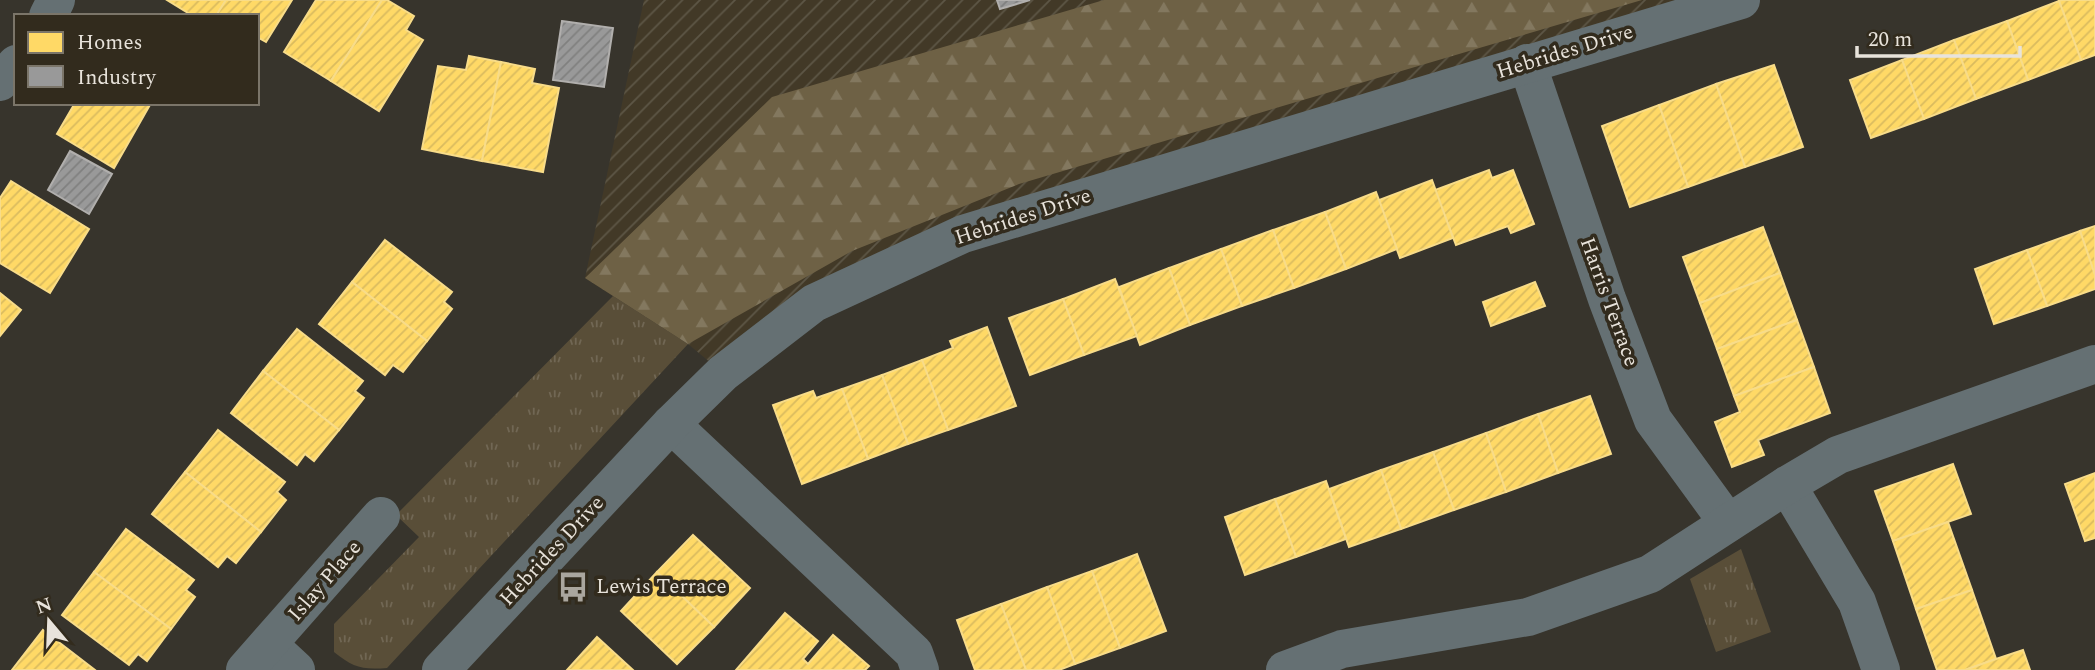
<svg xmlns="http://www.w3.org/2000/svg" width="2095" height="670" font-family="Spectral,serif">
<defs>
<pattern id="industrial-furrows" width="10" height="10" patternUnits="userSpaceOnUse" patternTransform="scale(1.75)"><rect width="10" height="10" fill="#423927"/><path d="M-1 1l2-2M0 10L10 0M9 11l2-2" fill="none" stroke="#5d5646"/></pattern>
<pattern id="grass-tufts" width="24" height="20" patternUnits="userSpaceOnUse" patternTransform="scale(1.75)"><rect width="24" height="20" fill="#594e38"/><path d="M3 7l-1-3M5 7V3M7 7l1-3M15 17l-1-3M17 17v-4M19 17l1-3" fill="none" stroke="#716754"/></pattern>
<pattern id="forest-firs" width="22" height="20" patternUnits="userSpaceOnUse" patternTransform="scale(1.75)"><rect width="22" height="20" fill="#6e6145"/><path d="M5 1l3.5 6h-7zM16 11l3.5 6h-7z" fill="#83785f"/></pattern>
<pattern id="homes-hatch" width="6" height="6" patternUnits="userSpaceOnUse" patternTransform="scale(1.75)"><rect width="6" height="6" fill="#ffd966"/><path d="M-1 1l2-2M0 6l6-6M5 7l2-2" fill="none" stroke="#dabb5f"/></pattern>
<pattern id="industry-hatch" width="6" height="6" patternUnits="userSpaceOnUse" patternTransform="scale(1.75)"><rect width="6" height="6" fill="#999"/><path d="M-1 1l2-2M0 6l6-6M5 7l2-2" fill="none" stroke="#80807f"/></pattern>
</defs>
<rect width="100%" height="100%" fill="#37342c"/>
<path fill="url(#industrial-furrows)" d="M644,0H1741L963,234L723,373L688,344L585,278Z"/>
<g fill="url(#grass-tufts)">
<path d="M613,296L688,344L387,668C361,670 353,667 334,652V624L419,537L396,515Z"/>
<path d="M1741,549L1771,632L1716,652L1690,579Z"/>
</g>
<path fill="url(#forest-firs)" d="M1104,0H1642L1019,184L852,251L688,344L585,278L772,97Z"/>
<g fill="url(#homes-hatch)" stroke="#f8dc89" stroke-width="2">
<path d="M167,0H226L216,16H193Z"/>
<path d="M226,0H292L266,42L257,37V16H221L217,14Z"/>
<path d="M316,0H382L331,81L284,52Z"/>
<path d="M382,0H387L414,16L406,30L423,40L379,111L331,81Z"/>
<path d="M2062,0H2095V55L2081,60L2059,1Z"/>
<path d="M2059,1L2081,60L2028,80L2007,21Z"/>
<path d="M2007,21L2028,80L1976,99L1954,40Z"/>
<path d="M1954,40L1976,99L1924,119L1902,60Z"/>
<path d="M469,56L501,62L482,161L422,149L438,66L466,70Z"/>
<path d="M1902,60L1924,119L1871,138L1850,80Z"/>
<path d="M501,62L535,69L532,83L559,88L543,172L482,161Z"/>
<path d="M1774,65L1803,147L1745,167L1716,84Z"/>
<path d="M1716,84L1745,167L1688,187L1659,105Z"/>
<path d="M75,103H151L114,168L57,134Z"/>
<path d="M1659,105L1688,187L1630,207L1602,126Z"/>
<path d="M1489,170L1492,178L1513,170L1534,224L1511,233L1508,226L1456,245L1435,190Z"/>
<path d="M1432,180L1453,238L1400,258L1379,200Z"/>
<path d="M11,181L89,229L50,293L0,263V198Z"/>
<path d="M1376,192L1397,249L1346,269L1325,212Z"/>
<path d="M1325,212L1346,269L1294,288L1273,230Z"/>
<path d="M2095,226V275L2080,231Z"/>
<path d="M1763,227L1780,273L1700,303L1683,257Z"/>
<path d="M1273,230L1294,288L1242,306L1221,249Z"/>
<path d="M2080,231L2095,275V289L2047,306L2027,250Z"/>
<path d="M385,240L452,292L444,302L452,309L427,341L352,282Z"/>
<path d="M1221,249L1242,306L1190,325L1169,268Z"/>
<path d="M2027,250L2047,306L1994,324L1975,269Z"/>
<path d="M1169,268L1190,325L1140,345L1119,287Z"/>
<path d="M1780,273L1797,320L1717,349L1700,303Z"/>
<path d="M1115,279L1137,336L1084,355L1063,299Z"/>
<path d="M352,282L427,341L403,372L393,365L385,375L319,324Z"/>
<path d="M1535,282L1545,306L1491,326L1483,302Z"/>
<path d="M0,293L21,310L0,336Z"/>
<path d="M1063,299L1084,355L1030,375L1009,318Z"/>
<path d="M1797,320L1814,367L1734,396L1717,349Z"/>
<path d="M987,327L1016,406L948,430L922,360L953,348L950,341Z"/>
<path d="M297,329L363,381L355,391L364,398L339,430L263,371Z"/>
<path d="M922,360L948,430L908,444L882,375Z"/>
<path d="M1814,367L1830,413L1758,440L1764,455L1732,467L1715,422L1740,412L1734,396Z"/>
<path d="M263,371L339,430L314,461L305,454L297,465L231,413Z"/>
<path d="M882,375L908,444L868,459L842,389Z"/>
<path d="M842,389L868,459L802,484L773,405L813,391L816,398Z"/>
<path d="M1590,396L1611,454L1558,473L1538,414Z"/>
<path d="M1538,414L1558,473L1506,492L1486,433Z"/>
<path d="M218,430L285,482L277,492L286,500L261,532L185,472Z"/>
<path d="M1486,433L1506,492L1454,510L1433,452Z"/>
<path d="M1433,452L1454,510L1401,529L1381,470Z"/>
<path d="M1953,464L1971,514L1893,541L1875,491Z"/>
<path d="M1381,470L1401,529L1349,547L1329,489Z"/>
<path d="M185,472L261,532L236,563L227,556L218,567L152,514Z"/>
<path d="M2095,473V538L2085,541L2065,484Z"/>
<path d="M1326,481L1346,539L1296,557L1275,499Z"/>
<path d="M1275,499L1296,557L1245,575L1225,517Z"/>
<path d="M1948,522L1972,590L1916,609L1893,541Z"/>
<path d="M126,529L194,580L186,590L195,597L171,629L94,572Z"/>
<path d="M693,535L750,588L714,627L657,572Z"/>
<path d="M1137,554L1166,631L1120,648L1092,571Z"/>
<path d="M1092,571L1120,648L1075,664L1047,587Z"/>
<path d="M94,572L171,629L147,661L138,654L129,665L62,615Z"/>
<path d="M657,572L714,627L677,664L621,611Z"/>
<path d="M1047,587L1075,664L1059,670H1026L1001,604Z"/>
<path d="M1972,590L1996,659L1965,670H1937L1916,609Z"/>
<path d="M1001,604L1026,670H975L957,620Z"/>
<path d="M785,613L818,641L803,659L808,664L833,635L869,666L865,670H736Z"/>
<path d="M43,630L95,670H12Z"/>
<path d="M597,637L633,670H567Z"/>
<path d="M2023,650L2030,670H1965L1996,659Z"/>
</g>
<g fill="url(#industry-hatch)" stroke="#b1afad" stroke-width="2">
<path d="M997,0H1030L1000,9Z"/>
<path d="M562,21L613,28L604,87L553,80Z"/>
<path d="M70,151L112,174L89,214L48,190Z"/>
</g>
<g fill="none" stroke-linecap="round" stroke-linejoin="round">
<g stroke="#657073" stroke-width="38">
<path d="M48,16L56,0"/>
<path d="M1527,63L1607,299L1653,420L1728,523"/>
<path d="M0,82L16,64"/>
<path d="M671,424L914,653L920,670"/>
<path d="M1787,485L1857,602L1881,670"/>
<path d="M269,645L296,670"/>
<path d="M245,670L381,516"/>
<path d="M441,670L671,424L723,373L814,303L963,234L1741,0"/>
<path d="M1285,670L1342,649L1528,617L1650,574L1787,485L1838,455L2095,364"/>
</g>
</g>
<defs>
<g id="bus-bare" transform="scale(2.415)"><path d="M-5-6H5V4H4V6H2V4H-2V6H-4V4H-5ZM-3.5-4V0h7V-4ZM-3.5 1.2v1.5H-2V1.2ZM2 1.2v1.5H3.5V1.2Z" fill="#aaa69e" stroke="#322b1d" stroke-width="2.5" paint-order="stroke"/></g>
</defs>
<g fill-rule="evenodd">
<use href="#bus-bare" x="573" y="587"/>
</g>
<g text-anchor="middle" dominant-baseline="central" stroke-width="7" stroke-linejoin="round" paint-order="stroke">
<g font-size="21" fill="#e8e3db" stroke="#322b1d">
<text transform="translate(1565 52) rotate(-17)">Hebrides Drive</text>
<text transform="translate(1023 217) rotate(-18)">Hebrides Drive</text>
<text transform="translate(1609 302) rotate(70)">Harris Terrace</text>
<text transform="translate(552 551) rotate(-47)">Hebrides Drive</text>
<text transform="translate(325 581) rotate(-49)">Islay Place</text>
</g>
<g font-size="21" fill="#e8e3db" stroke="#322b1d" text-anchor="start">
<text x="596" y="587">Lewis Terrace</text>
</g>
</g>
<rect x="14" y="14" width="245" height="91" fill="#322b1d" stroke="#7b7569" stroke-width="2"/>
<rect x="28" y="32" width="35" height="21" fill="#ffd966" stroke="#7b7569" stroke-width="2"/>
<text x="77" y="49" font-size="21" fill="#e8e3db">Homes</text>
<rect x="28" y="66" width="35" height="21" fill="#999999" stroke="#7b7569" stroke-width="2"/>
<text x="77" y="84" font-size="21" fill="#e8e3db">Industry</text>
<g transform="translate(49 621) rotate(341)" stroke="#322b1d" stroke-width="5" paint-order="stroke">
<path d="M0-5L12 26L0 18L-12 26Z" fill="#e8e3db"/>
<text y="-10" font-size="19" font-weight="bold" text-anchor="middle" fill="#e8e3db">N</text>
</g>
<path d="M1857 46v10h163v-10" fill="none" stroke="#e8e3db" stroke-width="3.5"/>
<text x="1868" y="46" font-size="21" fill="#e8e3db" stroke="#322b1d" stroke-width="5" paint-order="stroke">20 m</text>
</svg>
